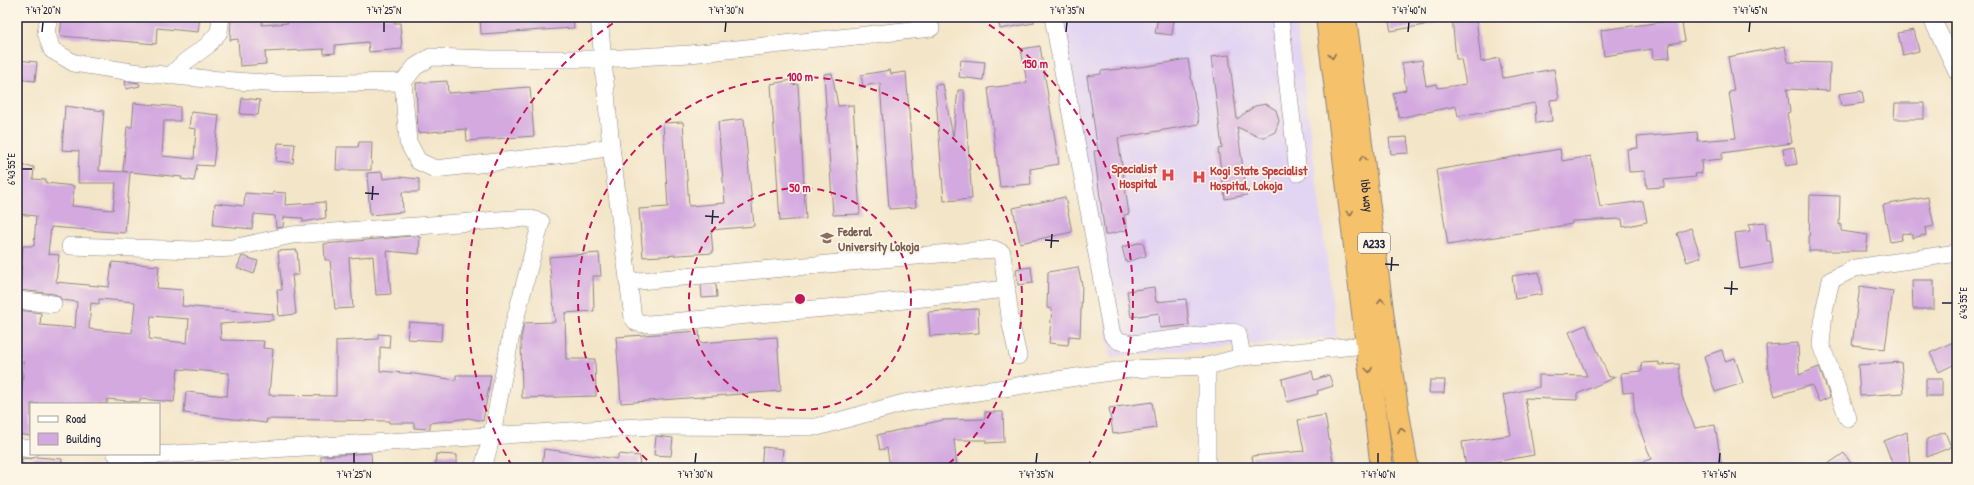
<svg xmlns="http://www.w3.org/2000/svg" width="1974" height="485" font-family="'Patrick Hand',sans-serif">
<rect width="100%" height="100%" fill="#fcf5e5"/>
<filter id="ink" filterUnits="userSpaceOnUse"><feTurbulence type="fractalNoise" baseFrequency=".025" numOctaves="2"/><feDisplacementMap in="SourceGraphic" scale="8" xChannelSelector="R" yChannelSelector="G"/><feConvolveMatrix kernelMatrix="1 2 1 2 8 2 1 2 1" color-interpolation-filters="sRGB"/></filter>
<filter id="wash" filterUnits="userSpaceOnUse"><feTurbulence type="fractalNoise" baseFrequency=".012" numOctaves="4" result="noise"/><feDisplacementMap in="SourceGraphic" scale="16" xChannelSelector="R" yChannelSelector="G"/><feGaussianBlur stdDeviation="0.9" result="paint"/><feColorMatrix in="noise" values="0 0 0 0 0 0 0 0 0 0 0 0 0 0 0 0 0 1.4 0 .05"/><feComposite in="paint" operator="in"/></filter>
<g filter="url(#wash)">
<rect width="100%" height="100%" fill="#f3e5c8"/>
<path fill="#e2d4f3" d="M1057,17H1295L1337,337L1111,357Z"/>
<g id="blocks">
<g fill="#d3a9e0" fill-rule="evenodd">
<path d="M62,17H200L198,32L157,28L156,44L60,36Z"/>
<path d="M262,17V25L288,23V17H394L395,23H400L402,49L369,52L368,42L335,45V53L324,54V49L265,52L266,64L240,66L238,39L230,40L231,20Z"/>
<path d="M480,17H573L574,28L481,34Z"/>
<path d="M998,17H1033L1034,23L1000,29Z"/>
<path d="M1158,17L1174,19L1172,35L1155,33Z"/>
<path d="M1388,17H1434L1435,23L1391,31Z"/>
<path d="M1452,17H1476L1481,62L1499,58L1503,78L1554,69L1559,99L1550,100L1552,121L1536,123L1535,103L1458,116L1456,106L1399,118L1393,93L1406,90L1402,63L1422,60L1426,86L1437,84L1438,88L1466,84L1461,59H1456Z"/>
<path d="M1663,17H1681L1685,41L1669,44L1670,58L1653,59L1652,49L1604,56L1601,30L1663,22Z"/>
<path d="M1914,30L1919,51L1903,55L1898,33Z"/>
<path d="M1040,46L1059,164L1030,169L1031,184L1000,187L988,88L1027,83L1021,49Z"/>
<path d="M1785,46L1788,62L1830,63L1829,91L1787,89L1790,112L1787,113L1792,143L1722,153V159L1701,161L1702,173L1695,174L1696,177L1664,180V187L1647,188L1645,171L1629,172L1627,149L1638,148L1637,137L1697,132L1698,141L1736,138L1729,92L1734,91L1728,57Z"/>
<path d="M1229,55L1237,119L1255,106L1266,104L1276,110L1279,121L1275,132L1265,137H1259L1237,127L1247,195L1225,199L1218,149L1222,148L1211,57Z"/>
<path d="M1188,59L1199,124L1118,138L1129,214L1124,215L1127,230L1105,235L1094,151H1098L1087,76L1101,74V71L1148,66Z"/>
<path d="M17,60L37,62L35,81L17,79Z"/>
<path d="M961,60L985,62L983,80L959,77Z"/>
<path d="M890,70L891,74L906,72L916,207L889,209L880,83L863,86L861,75Z"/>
<path d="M832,73L838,106L853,105L860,214L833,215L824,74Z"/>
<path d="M792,80L793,85L798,84L806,219L780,221L771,84Z"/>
<path d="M125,81L139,83L140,86L126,89Z"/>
<path d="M447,81L448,93L530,87L534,136L467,141L466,129L418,133L416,83Z"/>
<path d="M943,84L953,137L958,90H964L972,199L944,201L935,85Z"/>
<path d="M1862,91L1864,103L1841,106L1839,94Z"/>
<path d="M242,98L260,100L258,115L240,114Z"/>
<path d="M134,103L180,107V121H164L162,156L194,159L196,129L189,128L191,112L219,115L213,166L197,165L194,181L181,179L182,177L130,172L125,233L51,227L48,254L59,255L56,282L109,287L112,262L159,266L157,288L183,290L182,306L273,314V320L220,324L221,340L264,341L263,348L273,349L269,395L336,396V341L378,339V334L390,335L389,348L380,347V371L415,374L456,380V375H491L483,421L469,418L430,423V429L414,428V423H389V421L267,419L266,423L184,413L186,392L227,396L229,373L178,369L174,402L140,399V402L107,399V404H31V436L17,434V397H21L24,362L17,361V313L19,310L41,313L40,325L75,328L77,302L62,300L59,296L54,294L20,290L23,246H34L36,216L17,214L18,165L34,167L33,179L46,180V183L74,186L72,206L113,210L116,183H78L79,151L62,150L65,106L104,111L99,171L128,172L123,171L127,127H132ZM99,299L135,302L132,333L89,329L91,303L99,304ZM151,316L189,319L187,343L149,339Z"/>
<path d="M1895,103H1924V119H1894Z"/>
<path d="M744,119L754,226L711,230L713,253L643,257L639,209L668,207L663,123L683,122L689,206L725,203L718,122Z"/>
<path d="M1407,137L1409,153L1391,154L1389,138Z"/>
<path d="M359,142H372L371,170H336L337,147H358Z"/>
<path d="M278,143L295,144L293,163L276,161Z"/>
<path d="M1794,147L1797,164L1786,166L1783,149Z"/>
<path d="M1560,149L1562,161L1591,156L1600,207L1643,201L1647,222L1623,227L1622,219L1572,221V224L1448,245L1436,170Z"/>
<path d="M382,172L383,179L400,177L419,179V192H402L403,212L370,215L367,173Z"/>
<path d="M273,192L286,193L285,205L325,202L326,218L303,222V218L284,217L283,227L276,228L275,216L254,214L252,229L213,225L215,203L244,206L245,193L273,195Z"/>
<path d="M1810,195L1840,196L1839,225L1841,224V231L1868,235L1866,251H1809Z"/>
<path d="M1065,197L1072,232L1020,243L1013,208Z"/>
<path d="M1928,197L1934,226L1925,228L1926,235L1912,238V234L1902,233L1901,240L1890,242L1883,205Z"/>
<path d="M1765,222L1767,241H1770L1773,263L1740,269L1735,233L1750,231L1749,224Z"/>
<path d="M1691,228L1701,257L1687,262L1677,233Z"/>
<path d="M411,236L420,237L419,254L387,251L391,294L376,295L373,256L349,258L353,308L335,309L330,260H325L324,244Z"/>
<path d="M1143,242L1146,256L1126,262L1122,247Z"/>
<path d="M297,250L299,275H292L296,314L279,316L277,290H282L278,251Z"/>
<path d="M599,253L601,276H593L594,311L565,313L566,359H595L596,396L522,398L521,338L524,323L555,322L549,257Z"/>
<path d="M242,256L258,261L254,274L237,268Z"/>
<path d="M1031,267L1033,283L1018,285L1016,269Z"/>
<path d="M1078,267L1082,285L1080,337L1069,336L1068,345L1049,343L1052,309L1047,308L1048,272Z"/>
<path d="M1539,272L1542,294L1515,299L1512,276Z"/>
<path d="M1912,280H1934V309H1913Z"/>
<path d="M716,284L717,297L702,298L701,285Z"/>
<path d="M1860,286L1893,291L1885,349L1852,345Z"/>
<path d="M1154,287L1156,302L1186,299L1189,325L1160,328L1159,313L1131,317L1127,291Z"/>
<path d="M978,309L979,333L930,336L928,312Z"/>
<path d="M409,322L442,324L441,341L407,339Z"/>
<path d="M1586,325L1609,377H1616L1577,394V400L1525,398L1534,455L1482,464V468H1466L1462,442L1511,435L1503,395L1539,387V375L1587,376L1569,332Z"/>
<path d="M699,331L700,343L777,337L781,391L621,403L616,337Z"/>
<path d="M1957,340V363L1939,372L1930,353Z"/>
<path d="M1798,343L1799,375L1819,367L1830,397L1819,402L1812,385L1775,396L1768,371L1766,345Z"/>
<path d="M1722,350L1725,361L1735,358L1743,383L1715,392L1704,356Z"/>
<path d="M1659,362V365L1679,364L1682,396L1695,428L1715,425L1722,468H1630V466L1651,459L1635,416L1633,392L1623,393L1621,373L1642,371L1641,363Z"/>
<path d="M1901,362L1904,393L1860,396L1858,365Z"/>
<path d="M1312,371L1314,380L1329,375L1333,386L1317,391L1318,394L1287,402L1282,379Z"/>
<rect x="1926" y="379" width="16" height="17"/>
<path d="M1430,380H1445L1444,393H1429Z"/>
<path d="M1152,402L1156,428L1113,434L1109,408Z"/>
<path d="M985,412H1003L1004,442L986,443V440H954L957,468H890L887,448L880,450L877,435L943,420L985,419Z"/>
<path d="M1325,415L1334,468H1254L1252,456L1304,451L1298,420Z"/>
<path d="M1907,432L1910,468H1894L1884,441Z"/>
<path d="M1945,432L1951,447L1927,457V439Z"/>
<path d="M656,436L673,438L671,456L654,455Z"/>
<path d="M763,447L783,449L781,468H761Z"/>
<path d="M544,449L618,459V454L640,456L639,468H542Z"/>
<path d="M371,453L372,468H321V456Z"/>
<path d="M1844,453L1854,468H1822Z"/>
<path d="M436,454L457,455V468L435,467Z"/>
<path d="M36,457L62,459L61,468H22V458L30,459Z"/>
</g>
</g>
</g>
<g filter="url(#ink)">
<use href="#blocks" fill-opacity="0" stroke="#8a8482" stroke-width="1"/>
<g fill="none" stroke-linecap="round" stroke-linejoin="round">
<g stroke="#8a8482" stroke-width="18">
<g id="minor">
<path d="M49,17L46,32L52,50L74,63L132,72L207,79L281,84L403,82"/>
<path d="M599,17L611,147L633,318L637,323L649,324L858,305L1007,289"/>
<path d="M1053,17L1112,335L1119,341L1132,344L1233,332L1238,334L1242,357"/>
<path d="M1280,17L1298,173"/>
<path d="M1931,17L1957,71"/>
<path d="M170,76L186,61L207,46L219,32L221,17"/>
<path d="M611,147L575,153L435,169L418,161L408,142L403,82L415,67L431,57L491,59H603L690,54L931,28"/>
<path d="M70,246L195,250L233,248L292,235L527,218L541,222L511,335L492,435L483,468"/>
<path d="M628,282L994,249L1002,253L1011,325L1018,356"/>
<path d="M17,300L53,304"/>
<path d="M1848,418L1821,345L1824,311L1831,280L1855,268L1957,253"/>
<path d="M17,447L31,449"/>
<path d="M116,454L151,455L255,450L654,426L817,427L904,403L1130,369L1207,366L1242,357L1366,345"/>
<path d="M1207,468V366"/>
</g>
</g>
<g stroke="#8a8482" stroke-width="24">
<g id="highway">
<path d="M1327,17L1382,468"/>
<path id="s1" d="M1345,17L1385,334L1407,468"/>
</g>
</g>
<use href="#minor" stroke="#fff" stroke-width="17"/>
<use href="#highway" stroke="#f5c16b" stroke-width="22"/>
</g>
<defs><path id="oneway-chevron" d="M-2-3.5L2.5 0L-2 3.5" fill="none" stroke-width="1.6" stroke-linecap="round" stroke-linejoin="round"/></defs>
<g stroke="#8c7253">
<use href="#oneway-chevron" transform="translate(1332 56) rotate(83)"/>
<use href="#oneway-chevron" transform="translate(1363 158) rotate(-97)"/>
<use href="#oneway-chevron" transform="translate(1350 213) rotate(83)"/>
<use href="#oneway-chevron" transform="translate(1381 301) rotate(-97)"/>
<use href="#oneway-chevron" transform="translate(1369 370) rotate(83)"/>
<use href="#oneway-chevron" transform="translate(1401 430) rotate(-99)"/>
</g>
</g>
<path fill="none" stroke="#22223b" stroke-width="1.5" d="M42,32L43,22M384,32V22M725,32L726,22M1066,32L1067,22M1408,32L1409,22M1749,32L1750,22M22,169H32M365,193L379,194M372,200L373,186M705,216L719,217M712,224L713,210M1045,240L1059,241M1051,248L1052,234M1385,264L1399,265M1391,271L1392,257M1724,288L1738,289M1731,295L1732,281M1942,303H1952M354,463V453M695,463L696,453M1036,463L1037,453M1378,463V453M1719,463L1720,453"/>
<g fill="none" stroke="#c2185b" stroke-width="2" stroke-dasharray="7 5">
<circle cx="800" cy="299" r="111"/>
<path d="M656 468A222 222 0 1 1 944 468"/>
<path d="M512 466A333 333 0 0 1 621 18M979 18A333 333 0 0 1 1088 466"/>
</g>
<defs>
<g id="hospital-bare" transform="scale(1.08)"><path d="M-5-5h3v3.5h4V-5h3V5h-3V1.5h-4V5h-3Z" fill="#e0444e" stroke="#fcf5e5" stroke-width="2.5" paint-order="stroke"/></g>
<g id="university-bare" transform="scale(1.08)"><path d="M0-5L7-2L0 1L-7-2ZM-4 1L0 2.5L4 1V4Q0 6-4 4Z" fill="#8d6e63" stroke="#fcf5e5" stroke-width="2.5" paint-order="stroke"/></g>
</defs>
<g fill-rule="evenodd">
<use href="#hospital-bare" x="1168" y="175"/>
<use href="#hospital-bare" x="1199" y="177"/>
<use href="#university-bare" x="827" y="238"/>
</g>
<g text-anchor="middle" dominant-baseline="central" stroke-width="3.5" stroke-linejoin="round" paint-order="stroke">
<rect fill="#fcf5e5" stroke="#63616e" stroke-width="1" x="1358" y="233" width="32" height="20" rx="3"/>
<g font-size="12" font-weight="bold" fill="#22223b">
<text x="1374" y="243">A233</text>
</g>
<g font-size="13" font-weight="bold" fill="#be3a42" stroke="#fcf5e5" text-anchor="end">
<text x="1157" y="168">Specialist<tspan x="1157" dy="15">Hospital</tspan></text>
<text x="1210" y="170" text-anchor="start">Kogi State Specialist<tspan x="1210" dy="15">Hospital, Lokoja</tspan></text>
</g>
<g font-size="13" fill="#22223b" stroke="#fcf5e5">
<text stroke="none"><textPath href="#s1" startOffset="180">Ibb way</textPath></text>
</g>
<g font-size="13" font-weight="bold" fill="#785e54" stroke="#fcf5e5" text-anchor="start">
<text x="838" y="231">Federal<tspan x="838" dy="15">University Lokoja</tspan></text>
</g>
</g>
<circle cx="800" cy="299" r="6" fill="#c2185b" stroke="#fcf5e5" stroke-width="2"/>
<g font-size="12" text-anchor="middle" font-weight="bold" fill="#c2185b" stroke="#fcf5e5" stroke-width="3.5" stroke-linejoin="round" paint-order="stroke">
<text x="1035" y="68">150 m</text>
<text x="800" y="81">100 m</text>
<text x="800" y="192">50 m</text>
</g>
<rect width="1974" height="485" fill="none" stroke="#fcf5e5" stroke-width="44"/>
<rect x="30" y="403" width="130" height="52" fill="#fcf5e5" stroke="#a5a1a1"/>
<rect x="38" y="416" width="20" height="6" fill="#ffffff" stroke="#a5a1a1"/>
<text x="66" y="423" font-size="12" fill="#22223b">Road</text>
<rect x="38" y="433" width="20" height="12" fill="#d3a9e0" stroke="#a5a1a1"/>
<text x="66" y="443" font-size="12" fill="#22223b">Building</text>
<rect x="22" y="22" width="1930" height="441" fill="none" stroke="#22223b" stroke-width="1.5"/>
<g font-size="10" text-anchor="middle" fill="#22223b">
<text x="43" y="14">7°47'20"N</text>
<text x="384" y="14">7°47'25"N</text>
<text x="726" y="14">7°47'30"N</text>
<text x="1067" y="14">7°47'35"N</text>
<text x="1409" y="14">7°47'40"N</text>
<text x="1750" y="14">7°47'45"N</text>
<text transform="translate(11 169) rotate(-90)" y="4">6°43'55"E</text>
<text transform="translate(1963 303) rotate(-90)" y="4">6°43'55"E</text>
<text x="354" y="478">7°47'25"N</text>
<text x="695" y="478">7°47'30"N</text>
<text x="1036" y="478">7°47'35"N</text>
<text x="1378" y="478">7°47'40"N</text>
<text x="1719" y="478">7°47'45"N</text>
</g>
</svg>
